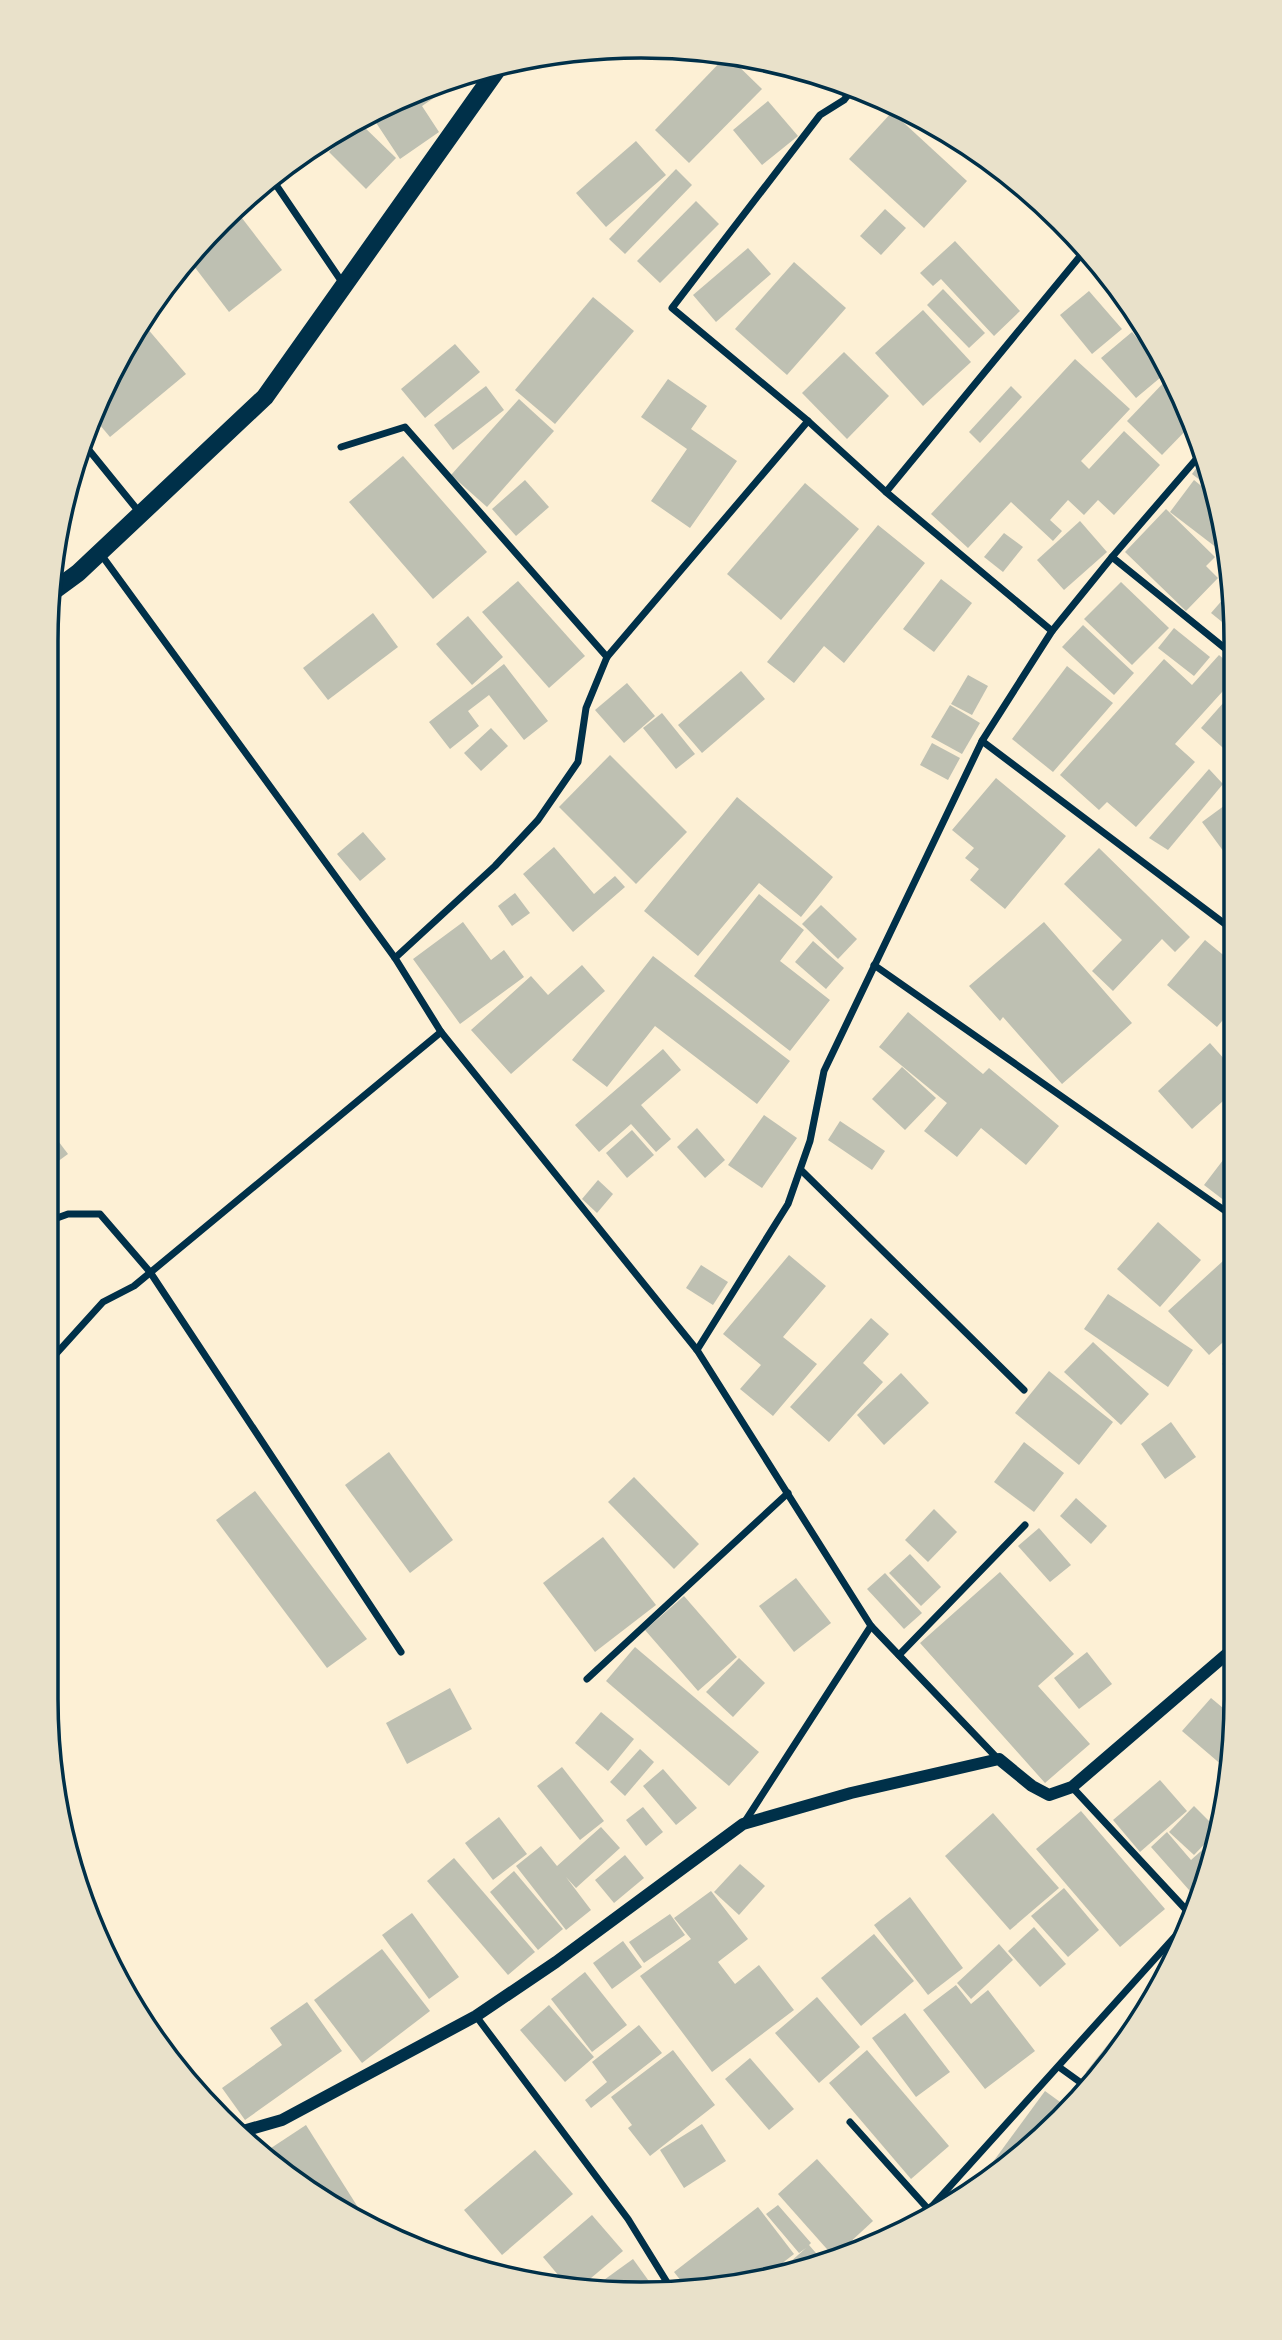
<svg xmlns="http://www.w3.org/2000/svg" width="1282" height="2340" font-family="'Open Sans',sans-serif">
<rect width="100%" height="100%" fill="#fdf0d5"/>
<g fill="#bec0b2">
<path d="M727,55L762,89L689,163L655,130Z"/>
<path d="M446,81L450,87L422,106L439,132L400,159L369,112Z"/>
<path d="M768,101L798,136L762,165L733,130Z"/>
<path d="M892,112L967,181L924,228L849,159Z"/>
<path d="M359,122L396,158L366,189L329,152Z"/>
<path d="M948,132L983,160L977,166L944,136Z"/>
<path d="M636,141L666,175L606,227L576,193Z"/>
<path d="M676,169L692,185L625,254L609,239Z"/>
<path d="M696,201L719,224L660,283L637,261Z"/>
<path d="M235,209L282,270L229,312L187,257Z"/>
<path d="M885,209L906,228L881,255L860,236Z"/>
<path d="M955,241L1020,311L994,336L941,279L933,286L920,273Z"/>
<path d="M748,248L771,274L716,322L693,295Z"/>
<path d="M794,262L846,308L787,375L735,329Z"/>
<path d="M943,289L985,333L969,348L927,305Z"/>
<path d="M1089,291L1122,329L1092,354L1060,315Z"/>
<path d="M593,297L634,331L555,424L515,390Z"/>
<path d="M923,310L971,362L923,406L875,353Z"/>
<path d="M141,321L186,374L110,437L94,418L125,344Z"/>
<path d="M1132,332L1150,354L1155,349L1167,372L1136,398L1101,358Z"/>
<path d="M455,344L480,372L425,418L401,389Z"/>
<path d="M844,352L889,396L847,439L802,393Z"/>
<path d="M1075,359L1130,409L1081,461L1089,469L1124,431L1160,465L1114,515L1098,500L1084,515L1068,500L1050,520L1062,531L1053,541L1011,502L968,548L931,514Z"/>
<path d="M1169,377L1192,424L1162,455L1127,421Z"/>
<path d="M668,379L707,406L691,429L737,461L690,528L651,501L687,449L641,417Z"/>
<path d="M486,386L504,410L453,450L434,425Z"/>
<path d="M1011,386L1022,397L980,443L969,432Z"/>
<path d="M519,399L554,431L487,507L451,475Z"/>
<path d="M1206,455L1214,491L1192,474Z"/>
<path d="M403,456L487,552L433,599L349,502Z"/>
<path d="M525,480L549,507L516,536L492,509Z"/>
<path d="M1194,480L1216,498L1230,558L1170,512Z"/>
<path d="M805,483L859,529L781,620L727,574Z"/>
<path d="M65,493L72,502L62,511L63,503Z"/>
<path d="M1166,509L1215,557L1206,566L1218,578L1186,611L1125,552Z"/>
<path d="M1080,521L1107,552L1064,590L1037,560Z"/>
<path d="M878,525L925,563L844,663L824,646L794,683L767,662Z"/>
<path d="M1004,533L1023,547L1003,572L984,557Z"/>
<path d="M941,579L972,603L934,652L903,629Z"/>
<path d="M518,581L585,656L549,688L482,612Z"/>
<path d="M1121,582L1169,628L1132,665L1084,619Z"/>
<path d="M1232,589V630L1211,613Z"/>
<path d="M373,613L398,647L328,700L303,668Z"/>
<path d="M468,616L503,657L472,685L436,644Z"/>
<path d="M1083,625L1134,673L1114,695L1062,647Z"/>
<path d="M1174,628L1210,657L1194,676L1158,648Z"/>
<path d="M1219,655L1232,666V681L1175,744L1195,762L1136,827L1107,802L1099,810L1060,775L1164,659L1192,685Z"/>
<path d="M504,664L548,721L524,740L489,695L468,711L479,726L450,749L429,722Z"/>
<path d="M1067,666L1113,703L1053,772L1012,739Z"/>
<path d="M741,671L765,699L702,753L678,725Z"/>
<path d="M968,675L988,686L972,715L951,704Z"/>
<path d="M627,683L655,716L624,743L595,710Z"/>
<path d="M1232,693V756L1201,728Z"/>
<path d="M950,705L980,723L962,754L931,737Z"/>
<path d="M662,713L695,754L676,769L643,728Z"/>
<path d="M491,728L508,746L481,771L464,753Z"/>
<path d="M932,743L960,758L948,780L920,765Z"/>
<path d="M610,755L687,832L636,884L559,807Z"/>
<path d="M1209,769L1223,784L1168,850L1149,838Z"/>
<path d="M996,778L1066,836L1005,909L970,880L979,869L965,858L974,848L952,830Z"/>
<path d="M737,797L833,877L801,917L759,883L698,956L644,911Z"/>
<path d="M1232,800V863L1202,822Z"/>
<path d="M363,832L386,859L360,881L337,854Z"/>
<path d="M554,847L594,894L615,876L625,887L573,932L523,874Z"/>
<path d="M1099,848L1190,937L1175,952L1162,939L1113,991L1092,971L1122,940L1064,884Z"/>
<path d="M515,893L530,913L512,926L498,906Z"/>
<path d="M759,894L804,930L780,961L830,1000L790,1051L694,976Z"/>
<path d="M821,905L857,939L838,959L802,924Z"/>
<path d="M463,922L491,960L504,950L524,977L460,1024L413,959Z"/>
<path d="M1044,922L1132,1023L1062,1084L1003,1017L1000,1021L969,986Z"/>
<path d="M1205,940L1233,963V1008L1217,1027L1167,985Z"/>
<path d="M813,941L844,968L826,989L795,962Z"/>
<path d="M653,956L790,1061L757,1104L655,1026L607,1087L572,1060Z"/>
<path d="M582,965L605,991L511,1074L471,1030L531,976L548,995Z"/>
<path d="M908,1012L983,1074L989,1068L1059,1126L1026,1165L981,1128L957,1157L924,1131L947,1103L879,1047Z"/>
<path d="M1210,1043L1233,1069V1092L1192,1129L1158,1091Z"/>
<path d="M663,1049L681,1070L641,1105L671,1139L656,1152L631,1124L599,1152L575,1125Z"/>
<path d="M902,1067L936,1098L905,1130L872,1099Z"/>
<path d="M764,1115L797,1138L762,1188L728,1165Z"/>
<path d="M840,1121L885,1151L872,1170L828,1140Z"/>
<path d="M46,1125L68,1154L46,1170Z"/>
<path d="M697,1128L725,1160L705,1178L677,1147Z"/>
<path d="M632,1130L654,1155L627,1178L606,1153Z"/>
<path d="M1233,1147V1153L1234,1208L1204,1185Z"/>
<path d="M598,1180L613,1194L597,1213L582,1199Z"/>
<path d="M1158,1222L1201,1260L1160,1307L1117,1269Z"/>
<path d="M1234,1251V1304L1223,1314L1234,1326V1332L1209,1355L1168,1311Z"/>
<path d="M789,1255L826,1286L783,1337L817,1364L773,1416L740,1389L761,1365L723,1334Z"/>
<path d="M701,1265L728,1282L713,1305L686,1288Z"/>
<path d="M1108,1294L1193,1350L1168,1387L1084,1329Z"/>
<path d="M871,1318L889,1334L863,1363L883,1382L829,1442L790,1407Z"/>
<path d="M1093,1342L1149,1394L1121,1425L1064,1372Z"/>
<path d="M1234,1350V1374L1222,1364Z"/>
<path d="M1049,1371L1113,1422L1079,1465L1015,1413Z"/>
<path d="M901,1373L929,1403L884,1445L857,1415Z"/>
<path d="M1171,1422L1196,1457L1165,1479L1141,1444Z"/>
<path d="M1024,1442L1064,1473L1034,1512L994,1482Z"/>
<path d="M389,1452L453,1540L410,1573L345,1485Z"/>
<path d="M634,1477L699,1544L674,1569L608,1502Z"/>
<path d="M255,1491L367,1639L327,1668L216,1520Z"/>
<path d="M1076,1498L1107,1526L1091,1544L1060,1516Z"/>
<path d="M934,1509L957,1532L928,1562L905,1540Z"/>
<path d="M1039,1528L1071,1565L1050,1582L1018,1546Z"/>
<path d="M603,1537L656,1605L595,1652L543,1583Z"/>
<path d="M910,1554L941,1587L921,1606L889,1573Z"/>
<path d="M1000,1572L1074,1654L1038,1686L1090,1744L1045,1783L920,1643Z"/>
<path d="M885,1573L922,1613L904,1629L867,1589Z"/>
<path d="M796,1578L831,1623L794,1652L759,1606Z"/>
<path d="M684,1596L737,1657L698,1691L645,1630Z"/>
<path d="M635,1647L759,1752L729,1786L606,1681Z"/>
<path d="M1087,1652L1112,1684L1079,1709L1054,1678Z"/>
<path d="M739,1658L765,1683L733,1717L706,1692Z"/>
<path d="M450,1688L472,1729L407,1764L386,1723Z"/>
<path d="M1211,1698L1235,1718L1230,1772L1182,1731Z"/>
<path d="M601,1712L634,1739L608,1771L575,1743Z"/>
<path d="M640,1749L654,1762L625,1796L610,1782Z"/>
<path d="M562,1767L604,1821L580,1840L537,1786Z"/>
<path d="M663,1769L697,1808L676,1825L643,1786Z"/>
<path d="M1160,1780L1187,1811L1140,1852L1113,1820Z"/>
<path d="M1194,1806L1218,1830L1194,1855L1169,1832Z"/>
<path d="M643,1807L663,1832L646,1846L626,1820Z"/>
<path d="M1081,1811L1165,1909L1120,1947L1036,1849Z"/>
<path d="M993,1813L1059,1888L1010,1930L945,1856Z"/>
<path d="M499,1817L527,1854L493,1880L465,1843Z"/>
<path d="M601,1827L620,1848L576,1888L566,1877L591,1910L566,1930L516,1866L541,1846L557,1866Z"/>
<path d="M1167,1832L1191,1860L1219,1835L1216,1854L1197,1899L1151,1847Z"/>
<path d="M625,1855L644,1878L614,1903L595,1880Z"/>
<path d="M454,1858L535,1952L508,1975L427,1881Z"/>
<path d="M740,1864L765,1886L739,1915L714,1892Z"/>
<path d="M514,1871L563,1929L538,1950L490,1892Z"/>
<path d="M1064,1888L1099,1930L1068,1957L1031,1916Z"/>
<path d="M711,1891L748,1939L718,1962L735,1984L759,1965L794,2010L712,2072L640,1976L691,1939L674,1918Z"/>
<path d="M910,1897L963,1968L928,1995L874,1925Z"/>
<path d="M412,1913L459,1977L429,1999L382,1935Z"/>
<path d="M670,1914L685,1935L644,1963L629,1942Z"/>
<path d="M1034,1927L1066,1964L1040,1987L1008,1951Z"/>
<path d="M874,1934L914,1981L861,2026L821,1978Z"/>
<path d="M623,1941L642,1967L612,1989L593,1963Z"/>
<path d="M999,1944L1013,1960L971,1999L957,1983Z"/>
<path d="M382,1949L430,2011L362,2063L314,2000Z"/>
<path d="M585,1972L627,2025L592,2052L551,1999Z"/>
<path d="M956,1985L971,2004L988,1990L1035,2051L985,2089L923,2010Z"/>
<path d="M817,1997L860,2047L819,2083L775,2033Z"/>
<path d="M307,2002L342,2051L245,2120L222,2088L282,2045L270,2028Z"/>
<path d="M549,2005L594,2057L565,2082L520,2030Z"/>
<path d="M1136,2009L1142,2014L1091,2076L1086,2072Z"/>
<path d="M905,2013L950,2072L916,2097L872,2038Z"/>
<path d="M639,2025L662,2053L591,2108L585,2100L607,2082L592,2062Z"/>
<path d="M673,2050L715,2105L650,2156L628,2128L632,2125L611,2097Z"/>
<path d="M867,2050L949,2146L911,2179L829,2083Z"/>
<path d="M750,2058L794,2109L769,2130L725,2079Z"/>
<path d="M1045,2091L1067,2107L1034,2146L991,2173L987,2170Z"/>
<path d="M702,2124L726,2161L684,2188L660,2150Z"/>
<path d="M306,2125L366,2220L310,2194L265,2152Z"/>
<path d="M535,2150L573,2194L502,2255L464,2210Z"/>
<path d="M817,2159L873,2221L834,2257L778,2194Z"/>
<path d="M778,2205L811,2243L809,2245L822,2260L781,2270L806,2248L799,2253L766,2214Z"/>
<path d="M758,2207L794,2254L771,2272L689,2291L674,2272Z"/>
<path d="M592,2215L623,2251L584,2284L564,2282L543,2257Z"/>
<path d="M633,2259L656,2291L597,2285Z"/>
</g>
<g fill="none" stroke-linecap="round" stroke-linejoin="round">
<g stroke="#003049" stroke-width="7">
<path d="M854,87L844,100L820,115L672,308L808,421L886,492L1086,249"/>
<path d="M270,176L344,285"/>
<path d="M84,444L140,513"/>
<path d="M341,447L405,427L607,657"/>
<path d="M886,492L1052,631"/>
<path d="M100,553L395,958L441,1032L697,1350L871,1626L998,1759"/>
<path d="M1112,557L1205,449"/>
<path d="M982,741L1233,930"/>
<path d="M395,958L495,866L538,820L578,762L586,708L607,657L808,421"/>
<path d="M874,965L1234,1217"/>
<path d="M801,1170L1024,1390"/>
<path d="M46,1222L68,1214H100L150,1272L401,1652"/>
<path d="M697,1350L788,1204L810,1141L824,1071L982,741L1052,631L1112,557L1232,654"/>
<path d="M46,1365L103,1302L134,1286L441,1032"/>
<path d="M899,1655L1025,1525"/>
<path d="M587,1679L788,1493"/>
<path d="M1072,1787L1191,1915"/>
<path d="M744,1823L871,1626"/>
<path d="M476,2016L628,2219L673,2292"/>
<path d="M1059,2067L1084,2085"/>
<path d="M850,2122L929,2210"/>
<path d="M925,2214L1188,1922"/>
</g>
<path stroke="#003049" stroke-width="12" d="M243,2131L282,2120L476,2016L556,1962L743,1824L851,1793L999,1759L1032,1786L1049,1795L1072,1787L1235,1647"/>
<path stroke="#003049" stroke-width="18" d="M48,595L78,573L265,397L501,64"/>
</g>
<path d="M0 0H1282V2340H0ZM641 58H641A583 583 0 0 1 1224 641V1699A583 583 0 0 1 641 2282H641A583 583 0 0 1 58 1699V641A583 583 0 0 1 641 58Z" fill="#e9e1ca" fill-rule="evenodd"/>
<path fill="none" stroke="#003049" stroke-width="3.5" d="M641 58H641A583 583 0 0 1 1224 641V1699A583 583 0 0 1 641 2282H641A583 583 0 0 1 58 1699V641A583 583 0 0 1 641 58Z"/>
</svg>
